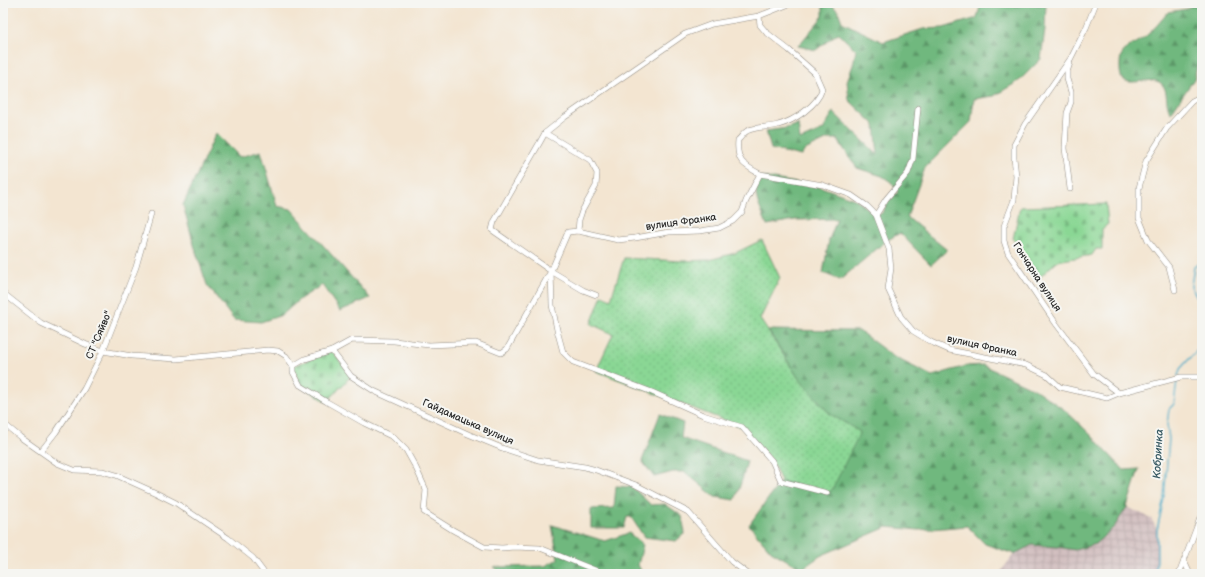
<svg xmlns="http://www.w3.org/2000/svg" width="1205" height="577" font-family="'Balsamiq Sans',sans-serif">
<defs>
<pattern id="industrial-grid" width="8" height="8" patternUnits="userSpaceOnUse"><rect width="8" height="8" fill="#d2bfc0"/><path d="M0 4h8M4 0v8" fill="none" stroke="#b4a4a5"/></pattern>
<pattern id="forest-firs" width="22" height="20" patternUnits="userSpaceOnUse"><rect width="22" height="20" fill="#6fb87e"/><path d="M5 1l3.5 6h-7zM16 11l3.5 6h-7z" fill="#5b9667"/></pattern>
<pattern id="cemetery-stones" width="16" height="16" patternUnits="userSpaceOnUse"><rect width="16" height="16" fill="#8ad794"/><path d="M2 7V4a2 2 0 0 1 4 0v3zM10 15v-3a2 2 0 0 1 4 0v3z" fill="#77b980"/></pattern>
<pattern id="park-dots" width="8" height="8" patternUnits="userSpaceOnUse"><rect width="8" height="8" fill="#8ad794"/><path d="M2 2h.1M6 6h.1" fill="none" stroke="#77b980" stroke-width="1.8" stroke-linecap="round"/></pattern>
</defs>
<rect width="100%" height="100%" fill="#f6f6f2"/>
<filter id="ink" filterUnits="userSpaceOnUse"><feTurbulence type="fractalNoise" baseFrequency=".025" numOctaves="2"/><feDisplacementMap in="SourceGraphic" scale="8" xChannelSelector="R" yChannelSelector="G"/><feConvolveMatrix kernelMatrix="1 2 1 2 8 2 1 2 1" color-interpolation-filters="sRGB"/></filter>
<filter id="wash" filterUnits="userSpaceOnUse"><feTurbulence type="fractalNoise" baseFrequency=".012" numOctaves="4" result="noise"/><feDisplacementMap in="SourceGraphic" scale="16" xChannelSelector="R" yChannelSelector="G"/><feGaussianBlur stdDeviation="0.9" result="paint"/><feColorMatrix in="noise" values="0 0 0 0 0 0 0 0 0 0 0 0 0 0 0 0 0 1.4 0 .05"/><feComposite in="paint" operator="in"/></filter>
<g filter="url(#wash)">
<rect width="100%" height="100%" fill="#f3e5d1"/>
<path fill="url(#industrial-grid)" d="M1127,507L1151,518L1157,530V561L1154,574H999L1014,554L1032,545L1058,547L1075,550L1114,527Z"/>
<g fill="url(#forest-firs)" stroke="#4d7254">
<path d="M823,3H830L838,11L842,22L883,42L923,29L943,28L977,18L981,3H1046L1045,29L1041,59L1019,81L994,96L974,99L971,122L925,168L907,217L947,250L931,265L900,233L886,241L840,280L823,273L829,240L837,219L795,220L767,225C761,208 749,193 762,177L821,187L857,200L876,215L882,213L889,200L898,192L891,182L882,176L857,168L837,139H828L805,150L801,156L771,149L766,131L787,128L798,124L800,140L823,130L833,112L878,155L875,125L849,100L847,81L853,65L856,50L838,33L816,50L798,46L823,16Z"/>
<path d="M1195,3H1202V57L1198,62L1194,79L1171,113C1165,104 1168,95 1164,87C1155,69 1119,97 1120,68C1120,64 1120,60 1121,56C1125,47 1138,42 1145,37C1154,29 1161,21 1168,12L1186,9Z"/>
<path d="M216,133L240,157L261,151L277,206L291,209L370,298L340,311L322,285L300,299L282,315L261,322L234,320L207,285L196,252L183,205Z"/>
<path d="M768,330L859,331L894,357L932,376L966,366L983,365L1036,390L1066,411L1089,433L1124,470L1139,469L1127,507L1114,527L1095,544L1075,550L1058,547L1032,545L1014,554L985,544L967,526L919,530L887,527L820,556L802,569L771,551L749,525L781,481L860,432L830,414L799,379Z"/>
<path d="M660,414L683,423L681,438L747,461L743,477L735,500L715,497L685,472H673L654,477L642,461Z"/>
<path d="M616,486L632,487L651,505L665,504L682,516L685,533L676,541L644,537L631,517H627L624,528H591V509L614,508Z"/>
<path d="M552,525L605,541L629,533L643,545L638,565L643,574H499L494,567L545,566L558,559Z"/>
</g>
<g fill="url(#cemetery-stones)" stroke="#5a8160">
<path d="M1106,204L1108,224L1102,229V249H1096L1092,255L1057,261L1038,279L1013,239L1020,207Z"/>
<path d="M332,351L351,376L327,402L300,385L293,366Z"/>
</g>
<path fill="url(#park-dots)" stroke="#5a8160" d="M762,240L780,278L760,319L799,379L830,414L860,432L832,490L827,493L781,481L772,461L742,427L596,371L613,334L591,324L602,295L611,299L624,258L683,261L709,260L735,253Z"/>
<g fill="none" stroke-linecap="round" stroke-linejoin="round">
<g stroke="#4aacc9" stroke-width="1.5">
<path d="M1202,261L1194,267L1191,286L1202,307"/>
<path d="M1178,376L1180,369L1199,348L1202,346"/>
<path d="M1154,574L1157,561V530L1164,498L1169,439L1167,424L1169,409L1174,404L1177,380"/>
</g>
</g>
</g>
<g filter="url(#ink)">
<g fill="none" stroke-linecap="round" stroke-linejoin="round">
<g stroke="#8f887e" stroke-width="6">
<g id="minor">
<path d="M792,3L759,16L712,24L685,34L565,117L545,133L540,142L494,222L492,230L551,271L552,305L557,330L563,352L573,362L652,392L703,415L742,427L772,461L781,481L827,493"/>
<path d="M1096,3L1086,28L1071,58L1025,124L1014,145V158L1016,176L1014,200L1004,226V241L1008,253L1057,325L1094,374L1119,393L1181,377H1202"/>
<path d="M759,16L760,25L766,32L789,50L815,73L822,89C818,105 794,121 778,125C768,128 756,126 747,131C743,133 741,138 738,140C736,161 743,165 760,174"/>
<path d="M1070,63L1067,72V79L1071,92V102L1067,113L1065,148L1070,189"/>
<path d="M545,133L590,160L597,173L596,186L582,211L579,220L578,231"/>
<path d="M876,215L886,199L908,173L913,159L918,108"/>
<path d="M551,271L583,290L596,295"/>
<path d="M1175,290L1169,267L1148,240L1139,218V188L1146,161L1167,128L1192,101L1202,96"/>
<path d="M3,293L41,323L85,344L103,351L132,356L176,359L268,350L278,351L286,356L293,366V372L300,385L327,402L364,423L393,437L406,450L416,468L426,490L424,512L451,529L484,547L502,548L514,547L540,548L605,574"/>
<path d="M332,351L352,340L394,341L429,345L476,343L501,353L507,349L551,271L568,232L578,231L618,240L635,238L669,232L700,231L719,228L733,221L742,212L746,201L760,174L823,185L851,195L867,206L876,215L889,249L891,268L888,289L901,317L913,331L931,342L949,350L1026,365L1047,375L1060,387L1107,398L1119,393"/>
<path d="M293,366L305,359L332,351L351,376L374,391L468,434L502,448L538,460L585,467L596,470L636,485L688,512L732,562L748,574"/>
<path d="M3,423L20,437L57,463L74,470L102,471L116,475L156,493L176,503L228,538L253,558L265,574"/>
<path d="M41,451L56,432L84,389L103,351L136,267L151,214"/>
<path d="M1184,561L1190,574"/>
<path d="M1179,574L1202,513"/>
</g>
</g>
<use href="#minor" stroke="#fff" stroke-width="5"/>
</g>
</g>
<g text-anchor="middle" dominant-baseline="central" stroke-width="4" stroke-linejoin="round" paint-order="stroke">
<g font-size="10" fill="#2b2b2b" stroke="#f6f6f2">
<text transform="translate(681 222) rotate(-8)">вулиця Франка</text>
<text transform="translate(1037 277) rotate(57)">Гончарна вулиця</text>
<text transform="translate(99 335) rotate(-67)">СТ "Сяйво"</text>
<text transform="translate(982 346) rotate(12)">вулиця Франка</text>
<text transform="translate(468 422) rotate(24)">Гайдамацька вулиця</text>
</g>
<g font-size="11" font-style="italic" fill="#365862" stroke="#f6f6f2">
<text transform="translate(1158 454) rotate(-87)">Кобринка</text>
</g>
</g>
<rect width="1205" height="577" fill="none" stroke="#f6f6f2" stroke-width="16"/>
</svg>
